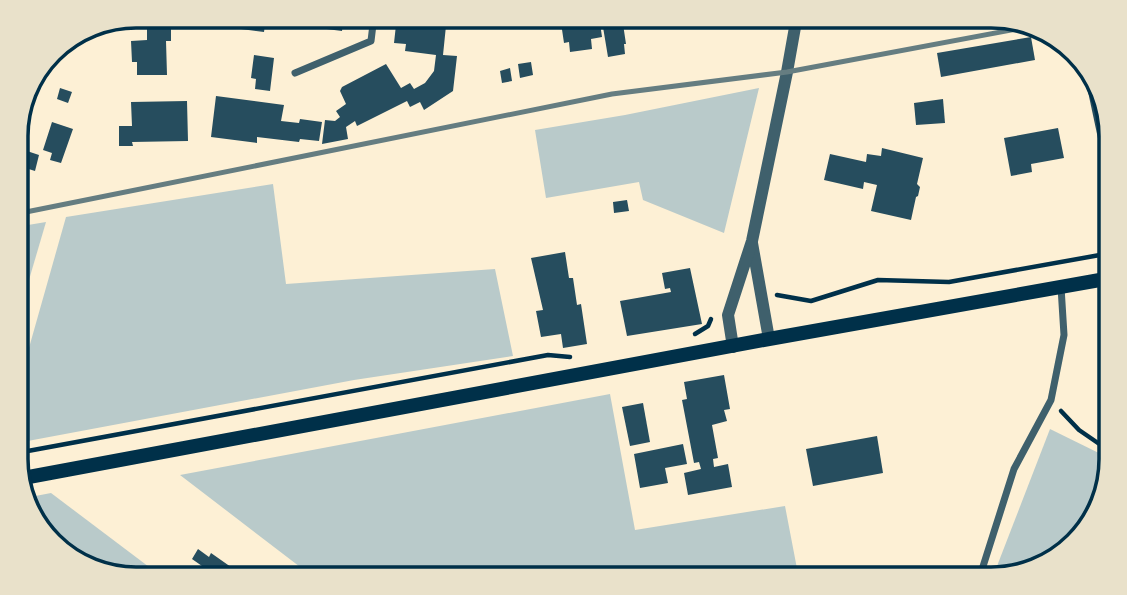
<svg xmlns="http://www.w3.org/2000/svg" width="1127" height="595" font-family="'Varela Round',sans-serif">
<rect width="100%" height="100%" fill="#fdf0d5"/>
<g fill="#b9caca">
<path d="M759,88L724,233L643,200L639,182L546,198L535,130L625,115Z"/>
<path d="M273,184L286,284L495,269L513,356L354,380L17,443V407L23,369L66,217Z"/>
<path d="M46,222L16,324V227Z"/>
<path d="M610,394L635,530L785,506L799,579H320L308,573L180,475Z"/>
<path d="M1050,429L1111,459L1099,513L1058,559L999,579H992Z"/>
<path d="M51,493L165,579H136L82,567L36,526L25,498Z"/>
</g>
<g fill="#264d5e">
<path d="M228,16H266L264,32L226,27Z"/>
<path d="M312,16H344L342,31L311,27Z"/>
<path d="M397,16H447L443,55L457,56L453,91L424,110L420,102L410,107L407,101L357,126L355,121L346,127L348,139L322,144L325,120L335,121L340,117L336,111L346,104L340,91L342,87L386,64L401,88L410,83L414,89L425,83L434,71L436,55L405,51L406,44L394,43Z"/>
<path d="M560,16H599L602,37L591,39L592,49L570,52L569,42L564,43Z"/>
<path d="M831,16H850L851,25L831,26Z"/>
<path d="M623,24L626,44H624L625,54L608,57L603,27Z"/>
<path d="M147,29H171V41H166L167,75H137V62H132L131,41L147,40Z"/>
<path d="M1031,37L1035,60L941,77L937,53Z"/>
<path d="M254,55L274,58L270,91L255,89L256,79L251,78Z"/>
<path d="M531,62L533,75L520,78L518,64Z"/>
<path d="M510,68L512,81L502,83L500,71Z"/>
<path d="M1097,85L1110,121V195L1087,87Z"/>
<path d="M60,88L72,92L68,103L57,99Z"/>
<path d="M216,96L284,105L281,121L299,123L300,119L322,122L319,141L300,139L299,142L257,137V143L211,137Z"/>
<path d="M943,99L945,123L916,125L914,103Z"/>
<path d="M187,101L188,141L132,142L133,146H119V126H132L131,102Z"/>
<path d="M52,122L73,129L61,163L50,160L52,153L43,150Z"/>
<path d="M1058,128L1064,158L1031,164L1032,172L1011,176L1004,138Z"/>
<path d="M882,148L923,158L917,184L920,187L918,196L916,197L911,220L871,211L877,185L864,182L863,189L824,180L830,154L866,162L867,154L881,156Z"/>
<path d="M24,150L39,155L35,171L19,166Z"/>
<path d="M627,200L629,211L614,213L613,202Z"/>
<path d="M565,252L569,278H573L577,305L581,304L587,344L563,348L561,334L541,337L536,311L543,310L531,258Z"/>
<path d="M690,268L702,324L627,336L620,301L671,292L670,288L665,289L662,273Z"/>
<path d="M724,375L730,409L724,410L727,421L712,425L718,458L713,459L714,467L728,464L732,487L688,495L684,473L701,469L699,462L694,463L682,400L687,399L684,382Z"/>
<path d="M643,403L650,442L630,446L622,407Z"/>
<path d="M877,436L883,473L813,486L806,449Z"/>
<path d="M683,444L687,464L665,468L668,483L640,488L634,454Z"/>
<path d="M198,549L209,557L211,553L248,579H196L194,578L202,566L192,559Z"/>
</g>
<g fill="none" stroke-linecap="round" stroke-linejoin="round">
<g stroke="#003049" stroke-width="4.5">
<path d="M777,295L811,301L878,280L949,282L1111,253"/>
<path d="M695,334L708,326L711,319"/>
<path d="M1061,411L1079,430L1111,452"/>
<path d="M17,453L548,355L570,357"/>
</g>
<g stroke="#3f606c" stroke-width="7">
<path d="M295,73L371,41L374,16"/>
<path d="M979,579L1014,469L1051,400L1064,335L1061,287"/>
</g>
<g stroke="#3f606c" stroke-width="12">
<path d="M752,243L769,339"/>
<path d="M733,347L728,315L752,241L787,72L797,16"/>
</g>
<path stroke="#003049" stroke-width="14" d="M18,479L769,339L1111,278"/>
<path stroke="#657d81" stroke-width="5" d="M16,214L612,94L787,72L1033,26"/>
</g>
<path d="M0 0H1127V595H0ZM136 28H991A108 108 0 0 1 1099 136V459A108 108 0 0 1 991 567H136A108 108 0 0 1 28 459V136A108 108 0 0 1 136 28Z" fill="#e9e1ca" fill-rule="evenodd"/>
<path fill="none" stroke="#003049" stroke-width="3.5" d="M136 28H991A108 108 0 0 1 1099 136V459A108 108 0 0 1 991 567H136A108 108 0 0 1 28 459V136A108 108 0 0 1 136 28Z"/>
</svg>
